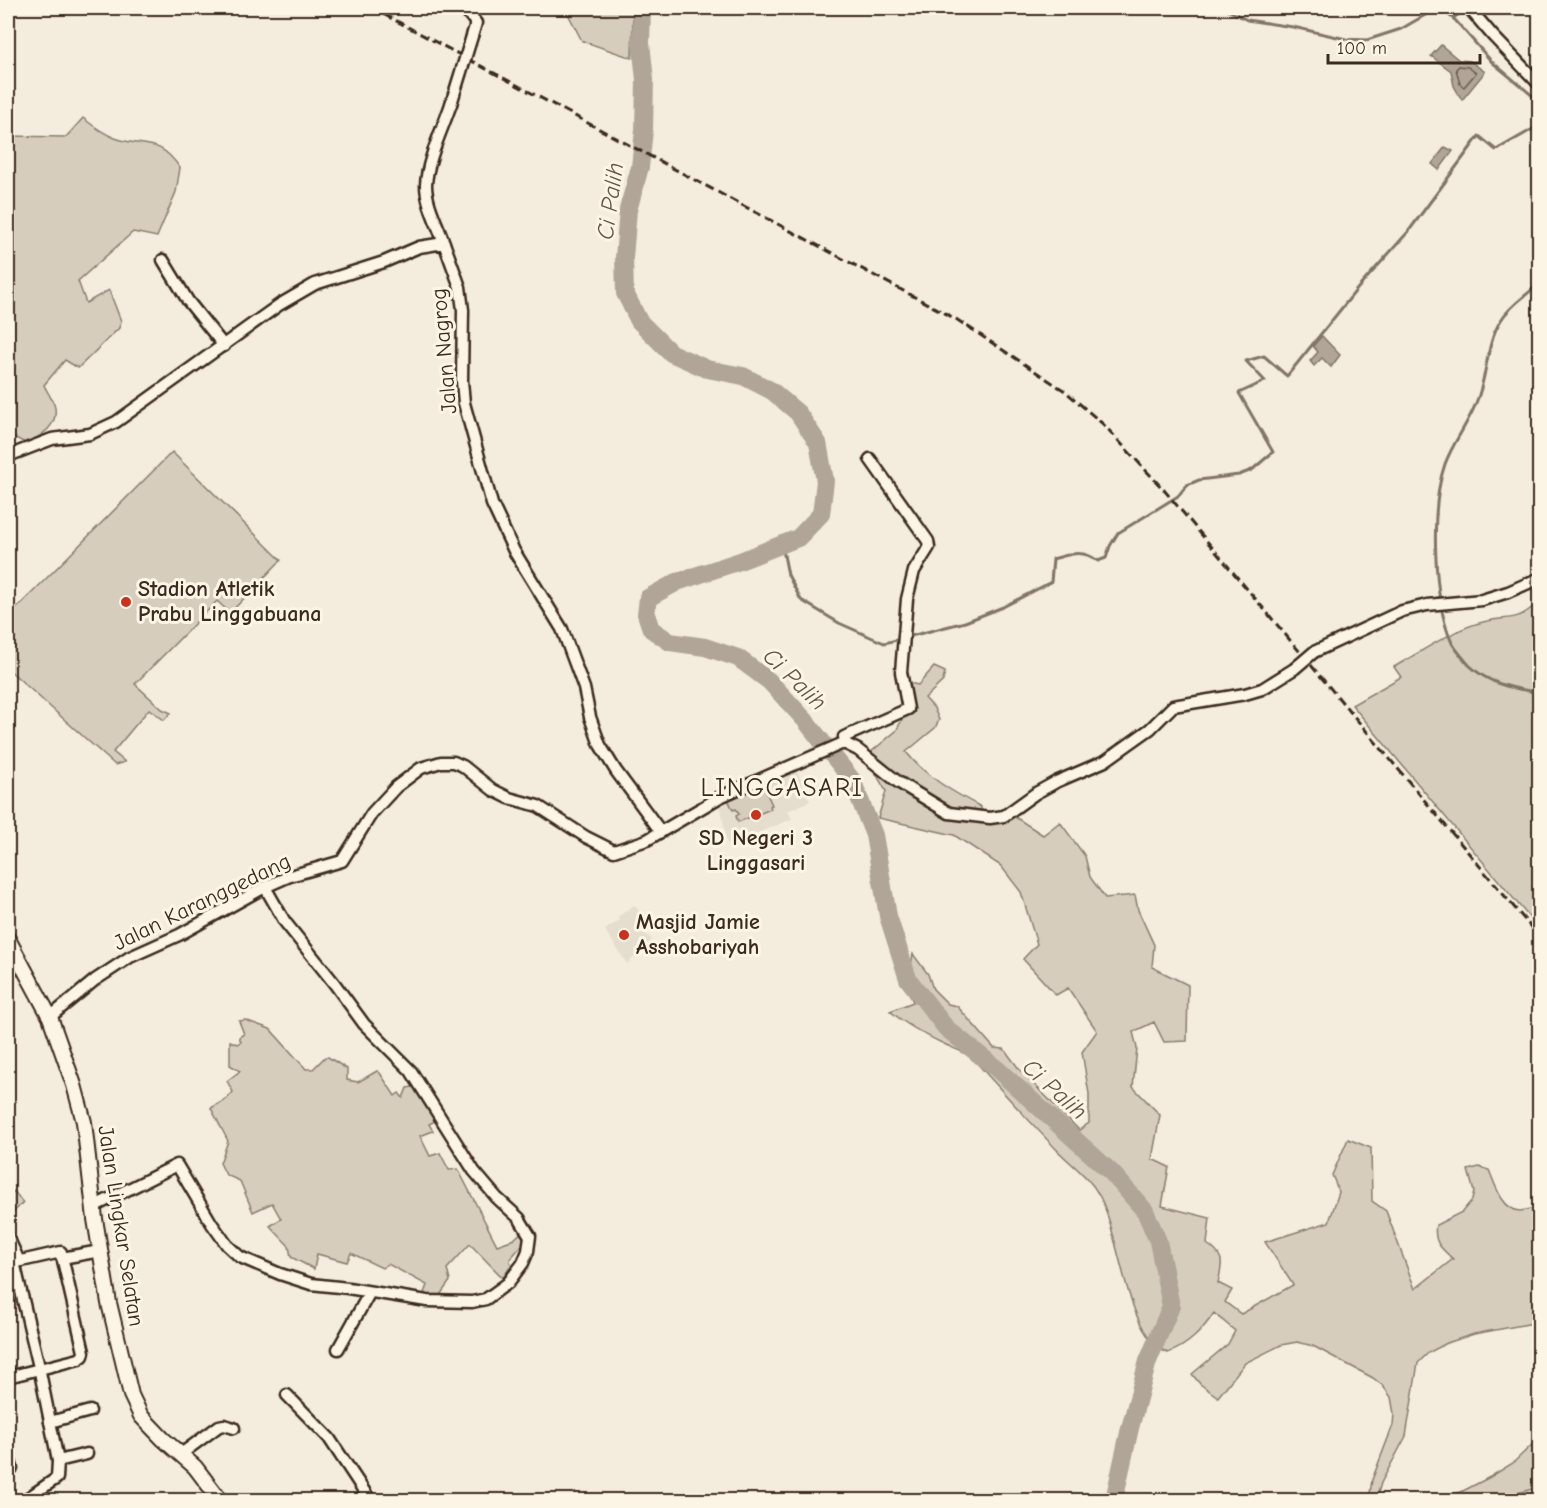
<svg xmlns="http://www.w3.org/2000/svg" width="1547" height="1508" font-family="'Comic Neue',sans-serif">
<rect width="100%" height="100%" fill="#f4eddd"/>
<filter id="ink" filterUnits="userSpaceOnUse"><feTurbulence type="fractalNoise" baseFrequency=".0167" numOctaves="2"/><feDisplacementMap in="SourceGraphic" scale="12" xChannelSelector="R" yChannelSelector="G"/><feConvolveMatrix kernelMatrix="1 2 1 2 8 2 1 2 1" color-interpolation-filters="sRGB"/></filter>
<g filter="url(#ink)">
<g fill="#e5ddce">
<path d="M796,769L810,801L788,811L792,819L728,845L723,834L725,832L720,803Z"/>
<path d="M634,905L651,925L644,932L652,940L627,964L605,930L620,920L618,917Z"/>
</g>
<g fill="#d6cdbd" stroke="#887c6e" stroke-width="1.5">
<path d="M565,8H633L632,58L582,41Z"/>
<path d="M83,118C93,126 103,133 115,138C145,149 158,136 180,168L176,192L157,237L133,232L78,281L86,303L109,290L121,321L119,328L78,368L65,360L44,385C47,392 54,401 55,408C58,427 40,436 27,444L8,434V136L66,137Z"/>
<path d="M172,452L281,560L230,613L217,601L135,684L162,709L171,713L164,720L149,709L113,752L125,762L115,765L8,669V617Z"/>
<path d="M1535,605L1540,609L1539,929L1352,705L1401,677L1394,667C1421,652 1453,629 1483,622C1507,615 1514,624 1535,605Z"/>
<path d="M934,667L945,672L943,681L925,698L934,708L939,720L935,728L906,752C926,777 953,792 981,807V821L1012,815L1043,835L1060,822L1085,856L1090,877L1105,898L1135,895L1138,910L1154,945L1152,967L1188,985L1187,1041L1164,1042L1154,1022L1133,1032L1137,1048L1133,1087L1160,1115L1152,1159L1169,1167L1162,1206L1210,1218L1207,1244C1226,1257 1222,1263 1218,1283L1232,1290L1225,1302L1241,1314L1293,1285L1265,1242L1329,1222L1339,1192L1332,1175L1348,1139L1371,1148L1372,1201L1386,1211L1415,1289L1453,1259C1441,1248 1433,1243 1436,1225L1462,1212L1472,1200L1474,1192L1468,1170L1479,1167L1489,1170C1495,1184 1502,1210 1520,1211C1524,1211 1530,1209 1534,1208L1540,1222L1539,1322L1474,1334L1447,1343L1428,1353L1418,1363L1406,1436L1381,1483L1376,1500H1369L1372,1480L1393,1425L1394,1414L1391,1397L1383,1386L1373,1378L1313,1346L1297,1342L1281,1345L1245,1363L1218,1397L1200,1384L1192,1374L1228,1344L1235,1331L1214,1313C1202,1331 1189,1345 1168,1353C1125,1336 1121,1235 1099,1195C1089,1177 1073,1166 1059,1152C1037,1129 1015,1106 994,1082C986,1074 978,1063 969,1056C962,1051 952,1048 944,1044C925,1035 906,1025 890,1011L913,1002L907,988L913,954L928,974L933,989L948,1004L957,1006L994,1048L1004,1049L1020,1070L1079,1130L1089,1123V1094L1082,1052L1097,1031L1068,988L1056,995L1023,959L1037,944L1021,892L1001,866L954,835L878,818L886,791L872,767L871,752L896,731L904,716V682L918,685Z"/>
<path d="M762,783L772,805L770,806L771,809L738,822L736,816L739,814L736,809L733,810L728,799Z"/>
<path d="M245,1020L270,1029L306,1069H313L325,1057H328L347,1069V1080L358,1082L377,1071L380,1073L395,1096L399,1093L403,1098L407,1088L419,1086L439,1119L429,1124L433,1131L420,1136L430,1156L440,1153L449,1170L458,1169L497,1245L514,1239L524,1230L528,1238L510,1259L511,1265L503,1278L470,1244L447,1269L450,1281L438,1298L423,1296L427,1285L388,1264L382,1268L351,1253L347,1262L317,1254L314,1269L291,1257L289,1246L270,1226L281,1219L272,1203L253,1212L240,1181L226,1175L220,1163L228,1141L211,1108L227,1099L233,1092L227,1081L240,1071L230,1065V1041L237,1044L241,1042L239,1037L244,1034L239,1021Z"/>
<path d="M8,1190L11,1195L14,1191L23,1203L8,1217Z"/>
<path d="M1539,1438V1487L1508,1496L1500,1500H1426L1461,1492L1490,1477L1513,1463Z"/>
</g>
<g fill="#b0a596" stroke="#817466" stroke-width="1.5">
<path d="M1441,45L1459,60L1470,61L1485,72L1462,100L1454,86L1451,71L1431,56Z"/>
<path d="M1445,147L1453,151L1439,170L1432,164Z"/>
<path d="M1322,336L1340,355L1331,367L1322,358L1314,366L1310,361L1318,352L1313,346Z"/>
</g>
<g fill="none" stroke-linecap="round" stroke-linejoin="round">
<path stroke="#6a5b4e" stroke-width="1.5" d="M1459,66L1468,67L1476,73L1464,87L1460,84L1456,69Z"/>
<g stroke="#817466" stroke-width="3">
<path d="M1224,8L1247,20L1293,27L1346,39L1367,40L1401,29L1427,14L1445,12L1455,20L1492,62L1540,102"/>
<path d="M1453,18L1467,9"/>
<path d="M1492,27L1540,77"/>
<path d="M1540,282C1527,296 1511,304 1501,320C1485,345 1488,376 1476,403C1468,424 1453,442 1445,464C1430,507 1433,601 1452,643C1456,650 1464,659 1469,665C1490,685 1512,688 1540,693"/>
<path d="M782,545L788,575L801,600L839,623L884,643L901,639"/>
<path d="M907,637L965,622L1003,607L1051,582L1053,559C1071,554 1082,549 1098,561L1106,558L1110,546L1118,533L1178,496L1187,485L1199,480L1239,475L1252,470L1273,452L1239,393L1265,381L1246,361L1264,356L1287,376L1358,288L1408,232L1479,136L1496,150L1540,125"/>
</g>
<path stroke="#b0a596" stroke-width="18" d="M642,8L641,43L645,80L644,130L640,167L628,210L624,258L625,293L639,321L671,353L707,369L743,376L772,391L798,413L818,443L825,481L821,514L798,538L740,561L677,582L648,598L646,614L651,629L670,642L705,647L738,658L769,681L805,720L852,780L874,835L888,916L908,979L946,1028L997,1069L1112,1173L1145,1211L1158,1241L1171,1306L1148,1361L1130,1428L1114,1500"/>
<g stroke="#3b2a1e" stroke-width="15">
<g id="minor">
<path d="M464,8L476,23L473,33"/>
<path d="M1469,8L1493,36L1540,85"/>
<path d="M444,243C438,225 426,204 426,185C427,160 443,128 451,104"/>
<path d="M163,260L188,301L224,346"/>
<path d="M8,456L52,439L90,434L116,422L279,305L315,284L384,262L419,247L444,243L460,287L463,310L462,381L464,403L492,504L514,551L562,629L584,688L590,717L600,745L616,771L661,832"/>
<path d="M1314,652L1402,611L1427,605L1482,600L1508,592L1540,578"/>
<path d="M846,744L844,737L908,709L901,672L907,599L914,571L929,547L928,541L870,459"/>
<path d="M50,1017L95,980L130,957L179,935L265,887L290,876L342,861L372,813L396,787L421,768L441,762H454L463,766L493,790L509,798L538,806L586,837L614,851L647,840L720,797L841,744H846L858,750L898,782L949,813L990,818L1004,816L1036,793L1056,782L1105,761L1150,729L1173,706L1245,694L1262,689L1294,669"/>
<path d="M93,1207L177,1165L212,1224L227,1245L240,1257L280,1274L311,1284L348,1288L427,1301L472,1302L486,1299L508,1283L523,1263L528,1251L530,1236L519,1218L497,1198L474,1171L411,1071L364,1024L334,983L285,922L265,887"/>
<path d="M8,1237L19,1261"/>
<path d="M62,1258L100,1251"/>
<path d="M14,1262L39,1367L58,1461L57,1478L25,1500"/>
<path d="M338,1349L370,1292"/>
<path d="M8,1377L79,1359L83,1356L84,1352L61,1252L8,1264"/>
<path d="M287,1395L329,1438L370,1500"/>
<path d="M50,1422L90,1411"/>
<path d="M8,1454L12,1468"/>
<path d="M181,1454L219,1426L224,1425L234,1428"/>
<path d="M58,1461L87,1454"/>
</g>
</g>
<g stroke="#3b2a1e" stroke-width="18">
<path id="tertiary" d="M8,939L50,1017L74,1085L84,1122L95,1219L109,1303L131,1395L141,1416L163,1439L195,1467L220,1500"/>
</g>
<use href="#minor" stroke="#fcf5e5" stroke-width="10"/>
<use href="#tertiary" stroke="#fcf5e5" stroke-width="14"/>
<path stroke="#3b2a1e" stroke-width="3" stroke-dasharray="9 4.5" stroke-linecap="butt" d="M372,8L956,319L1065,391L1104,425L1164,490L1540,938"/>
<g stroke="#3b2a1e" stroke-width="15" stroke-linecap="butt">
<g id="minor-bridge">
<path d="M451,104L473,33"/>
<path d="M1294,669L1314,652"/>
</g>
</g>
<use href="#minor-bridge" stroke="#fcf5e5" stroke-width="10"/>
</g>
</g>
<g fill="#c8321e" stroke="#fcf5e5" stroke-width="2">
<circle cx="126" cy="602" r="6"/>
<circle cx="756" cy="815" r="6"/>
<circle cx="624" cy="935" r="6"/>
</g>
<g text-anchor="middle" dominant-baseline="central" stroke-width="6" stroke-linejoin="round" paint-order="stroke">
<g font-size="22" fill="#3b2a1e" stroke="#fcf5e5">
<text transform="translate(444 351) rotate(-95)">Jalan Nagrog</text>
<text transform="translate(202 902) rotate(-26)">Jalan Karanggedang</text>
<text transform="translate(121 1226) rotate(81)">Jalan Lingkar Selatan</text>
</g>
<g font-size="22" font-weight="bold" fill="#3b2a1e" stroke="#fcf5e5" text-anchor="start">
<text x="138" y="589">Stadion Atletik<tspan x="138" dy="25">Prabu Linggabuana</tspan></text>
<text x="756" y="838" text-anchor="middle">SD Negeri 3<tspan x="756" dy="25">Linggasari</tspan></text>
<text x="636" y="922">Masjid Jamie<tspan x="636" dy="25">Asshobariyah</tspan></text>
</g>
<g font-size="24" font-style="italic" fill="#645548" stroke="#fcf5e5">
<text transform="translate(610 201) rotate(-82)">Ci Palih</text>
<text transform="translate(795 679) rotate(44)">Ci Palih</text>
<text transform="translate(1055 1089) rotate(42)">Ci Palih</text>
</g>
<g font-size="26" letter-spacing="1.5" fill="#3b2a1e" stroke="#fcf5e5">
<text x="782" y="788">LINGGASARI</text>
</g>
</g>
<rect width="1547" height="1508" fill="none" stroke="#fcf5e5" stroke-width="30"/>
<rect x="15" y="15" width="1517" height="1478" fill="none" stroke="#3b2a1e" stroke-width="2" filter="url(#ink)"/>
<path d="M1328 54v9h152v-9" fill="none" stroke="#3b2a1e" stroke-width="3"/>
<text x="1337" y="54" font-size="18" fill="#3b2a1e" stroke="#fcf5e5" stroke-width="4.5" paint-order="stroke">100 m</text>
</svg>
